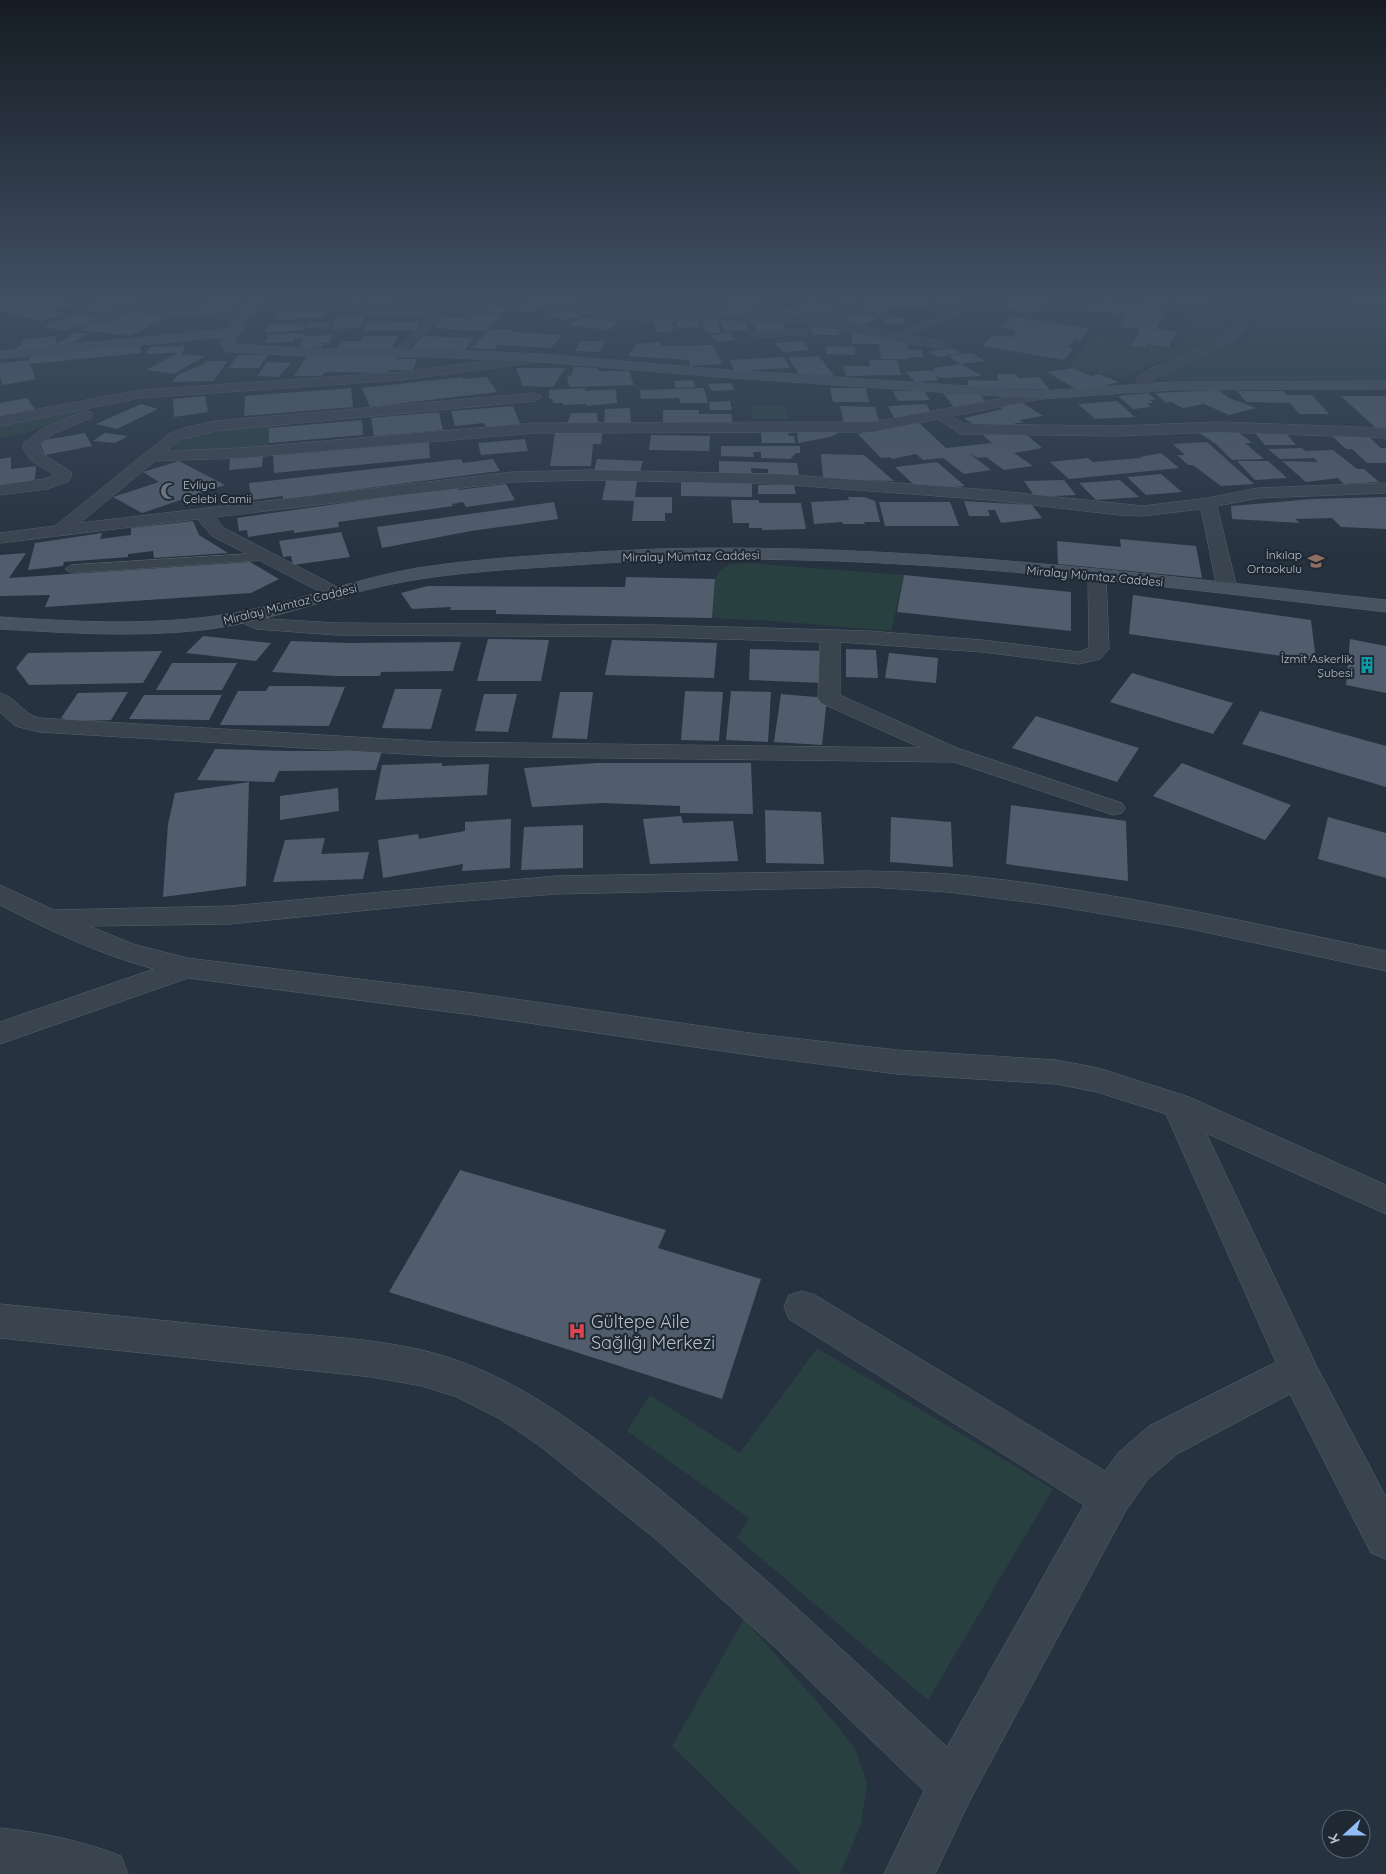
<svg xmlns="http://www.w3.org/2000/svg" width="1386" height="1874" font-family="Quicksand,sans-serif">
<rect width="100%" height="100%" fill="#26323f"/>
<g fill="#294041">
<path d="M1223,298H1386V381L1325,383L1162,380L1158,378L1166,372L1239,341L1252,333V325Z"/>
<path d="M1208,310L1222,315L1230,323L1229,329L1220,336L1122,378L1068,367L1094,335L1173,347L1192,311Z"/>
<path d="M751,406H785L789,419H753Z"/>
<path d="M87,408L83,412L29,432L0,438V426Z"/>
<path d="M270,424L268,447C251,448 182,455 172,447C184,430 249,426 270,424Z"/>
<path d="M747,563L904,575L891,631L773,621L712,618L715,579L720,570L730,565Z"/>
<path d="M817,1348L1053,1489L928,1700L737,1538L749,1518L627,1431L650,1395L740,1453Z"/>
<path d="M744,1619L820,1705L855,1748L867,1784L861,1824L840,1874H802L672,1746Z"/>
</g>
<g fill="#515d6c">
<path d="M7,298H39L72,305L53,311L64,314L42,321L0,311V300Z"/>
<path d="M215,298H250L235,304L240,305L230,310L198,307Z"/>
<path d="M373,298H398L390,304L367,303Z"/>
<path d="M735,298H761L758,302Z"/>
<path d="M873,298H902L929,303L921,309L894,305L882,314L857,310Z"/>
<path d="M925,298H963L955,304Z"/>
<path d="M1016,298H1049L1037,313L1004,309L1011,300H1022Z"/>
<path d="M1150,298L1166,300L1157,313L1165,314L1156,329L1177,332L1169,347L1147,344L1145,347L1131,345L1141,329L1118,327L1127,315L1085,309L1089,304L1098,305L1101,301L1145,307Z"/>
<path d="M1357,298H1386V300L1372,303Z"/>
<path d="M530,300L550,306L529,312L516,308Z"/>
<path d="M734,300L758,303L748,315L718,314Z"/>
<path d="M807,302L839,304L823,312L810,311L803,317L775,315L783,308L800,310L796,309L802,303Z"/>
<path d="M99,303L119,307L103,313L77,311Z"/>
<path d="M488,305L513,308L504,313L479,310Z"/>
<path d="M327,309L325,317L276,320L278,311Z"/>
<path d="M562,310L582,315L567,320L547,316Z"/>
<path d="M129,312L169,316L130,336L81,330L97,323H104Z"/>
<path d="M78,313L98,317L92,319H96L66,331L42,327Z"/>
<path d="M856,313L877,317L863,325L842,321Z"/>
<path d="M476,314L502,315L485,331L433,328L444,317L471,319Z"/>
<path d="M364,316L361,328L333,329L335,317Z"/>
<path d="M889,316L907,318L901,325L884,323Z"/>
<path d="M580,317L595,319L619,321L609,330L569,326Z"/>
<path d="M1012,317L1047,321L1046,322L1089,329L1080,340L1075,339L1068,347L1074,348L1064,360L982,346L994,335L1012,337L1018,330L1001,328Z"/>
<path d="M670,319L674,331L657,332L653,320Z"/>
<path d="M702,320H717L721,333H705Z"/>
<path d="M782,320L787,330L756,331L751,321Z"/>
<path d="M375,321H392L391,322H419L417,330L363,331L366,323H374Z"/>
<path d="M698,321L701,327L678,328L676,322Z"/>
<path d="M721,321H744L748,331H724Z"/>
<path d="M330,322L329,327L307,328L309,323Z"/>
<path d="M305,323L304,330L266,333L267,325Z"/>
<path d="M809,327H831L836,329L840,335H813Z"/>
<path d="M499,329H513L511,332L562,335L551,348L498,345L494,349L471,348L489,330Z"/>
<path d="M851,332L878,335L879,340L907,341L908,350H922L923,357H909L910,359H881L879,344H852Z"/>
<path d="M75,333H88L69,345L56,344V347L17,352L18,346H21L22,340L56,336V344Z"/>
<path d="M304,333V336L332,335L330,343H323L322,347L300,348L303,338L294,339L293,342L266,343L268,335Z"/>
<path d="M728,333L736,340L717,342L709,335Z"/>
<path d="M364,336H398L392,348H338L342,341H361Z"/>
<path d="M423,336L447,337L474,338L465,350L412,348Z"/>
<path d="M580,341H605L600,352L575,351Z"/>
<path d="M803,341L810,350L782,352L775,343Z"/>
<path d="M661,342V346L713,345L722,364L690,366L689,360L628,356L636,344Z"/>
<path d="M139,345L142,353L30,364L36,379L3,385L0,377V363L29,360L30,357Z"/>
<path d="M186,346L181,354L205,356L174,374L146,370L178,353L145,354L150,347Z"/>
<path d="M826,346L855,347V355L826,354Z"/>
<path d="M952,348L961,353L938,357L928,352Z"/>
<path d="M972,353L985,361L961,364L982,376L942,378L935,376L939,380L915,382L906,372L935,370L933,368L961,364L948,356Z"/>
<path d="M238,355H268L259,368H228Z"/>
<path d="M819,356L834,376L799,374L788,358Z"/>
<path d="M306,357H396L395,359H417L413,370H389L388,373L325,372L322,376H294Z"/>
<path d="M784,357L790,368L735,371L729,360Z"/>
<path d="M869,360H897L901,375L846,376L843,366H870Z"/>
<path d="M206,361H228L213,381L172,382L179,374L202,365Z"/>
<path d="M267,362L291,363L279,377L257,376Z"/>
<path d="M574,367L597,368L598,371H629L634,385L569,387L567,375L571,376Z"/>
<path d="M516,368H565L553,387L523,386Z"/>
<path d="M1073,368L1091,376L1099,374L1119,382L1086,390L1076,389L1047,372Z"/>
<path d="M997,374H1014L1019,378L1039,377L1050,390L968,386V380L998,381Z"/>
<path d="M462,377L464,379L487,377L497,392L370,407L362,388Z"/>
<path d="M693,380L696,387L676,388L674,381Z"/>
<path d="M731,383L734,390L712,391L708,384Z"/>
<path d="M351,388L353,407L244,416L245,396Z"/>
<path d="M585,388V391L616,389L617,403L587,406L586,404L563,405V403H553L552,399H549V390Z"/>
<path d="M704,388L708,403H680L679,398L641,399L640,390Z"/>
<path d="M830,388H866L869,402H833Z"/>
<path d="M1218,390L1229,398L1256,408L1229,415L1204,404L1183,408L1171,402L1166,403L1155,393Z"/>
<path d="M893,391H924L930,400L898,401Z"/>
<path d="M1237,391H1284L1286,395H1312L1329,414H1299L1290,403L1246,402Z"/>
<path d="M943,393L981,395L985,402L955,409Z"/>
<path d="M1148,393L1156,400H1150L1154,403H1147L1151,407L1133,409L1118,396Z"/>
<path d="M205,396L208,412L174,417L173,399Z"/>
<path d="M1341,396H1386V430H1378Z"/>
<path d="M27,398L36,411L0,418V403Z"/>
<path d="M730,401L732,410H710L709,402Z"/>
<path d="M1117,401L1135,417L1095,419L1078,404Z"/>
<path d="M1023,403L1043,416L1019,420L1024,422L993,427L974,425L964,418L1003,409L999,407Z"/>
<path d="M141,404L158,409L117,429L96,424Z"/>
<path d="M926,404L932,414L895,420L888,406Z"/>
<path d="M513,406L520,424L486,427L484,423L455,426L451,411Z"/>
<path d="M840,406L875,407L879,422L844,424Z"/>
<path d="M630,408L631,423H604L605,409Z"/>
<path d="M663,410H699V414H731L733,425L663,424Z"/>
<path d="M439,412L443,430L374,436L371,418Z"/>
<path d="M571,413H597L598,423L567,424Z"/>
<path d="M362,420L363,435L269,443V428Z"/>
<path d="M919,423L946,448L992,443L983,435H1027L1042,448L1014,453L1033,466L1004,470L986,457L978,458L970,454L991,470L964,474L943,458L923,460L916,454L892,459L890,457L881,458L858,434Z"/>
<path d="M797,431L836,432L838,433L830,437L798,443Z"/>
<path d="M1237,431L1252,443H1245L1264,459L1232,460L1216,444L1198,432Z"/>
<path d="M761,432H788L789,436H794L795,443H762Z"/>
<path d="M1254,432H1285L1296,445H1265Z"/>
<path d="M85,433L92,446L45,455L39,441Z"/>
<path d="M105,433L128,436L115,443L93,441Z"/>
<path d="M555,433H602L601,444H593L591,466H550Z"/>
<path d="M651,435L710,436L709,451L649,450Z"/>
<path d="M1331,435H1367L1381,448H1386V463H1367L1352,449H1346Z"/>
<path d="M525,439L528,451L481,455L478,443Z"/>
<path d="M429,442L430,458L274,473L273,455Z"/>
<path d="M1207,442L1254,484L1221,486L1193,465H1188L1177,455H1185L1173,444Z"/>
<path d="M721,446H800V453H796L790,459L761,458V452H753L754,457L721,456Z"/>
<path d="M1302,448L1306,451L1333,450L1357,469H1364L1379,482L1344,484L1338,478L1306,482L1282,461L1318,462L1314,458L1280,459L1268,449Z"/>
<path d="M1161,453L1179,468L1069,479L1050,462L1088,458L1093,462L1141,458L1140,457Z"/>
<path d="M821,454L864,455L894,481L823,479Z"/>
<path d="M263,456L262,467L229,470L230,459Z"/>
<path d="M11,457V469L36,466L35,479L28,483L0,487V459Z"/>
<path d="M461,459L463,463L493,459L500,471L283,499V496L251,500L249,483Z"/>
<path d="M597,459L643,461L640,472L594,471Z"/>
<path d="M179,461L225,485L142,513L113,497L159,482L143,472Z"/>
<path d="M719,461L797,463L799,475H768V469L751,468L752,475L719,474Z"/>
<path d="M1237,461H1268L1287,478L1255,480Z"/>
<path d="M937,462L965,486L953,487L913,484L895,467Z"/>
<path d="M1161,474L1182,492L1146,495L1127,477Z"/>
<path d="M1064,480L1076,495L1035,497L1024,481Z"/>
<path d="M1120,480L1139,497L1096,500L1079,483Z"/>
<path d="M606,481H637L635,497H672V513H665V521H632L634,501L602,500Z"/>
<path d="M681,482L752,483V497L681,496Z"/>
<path d="M506,484L515,500L466,507L463,502L452,504L453,506L338,522L339,527L294,533V530L248,537L247,530L239,531L237,518L457,487L458,490Z"/>
<path d="M758,485H794L796,494H758Z"/>
<path d="M848,497H864L875,501L880,522H864L865,524H843L842,522L814,524L811,502L849,500Z"/>
<path d="M1386,497V529L1341,527L1332,518L1295,519L1300,523L1232,519L1231,506L1312,499Z"/>
<path d="M731,500H759V503H801L806,529L762,530V528H749V523H733Z"/>
<path d="M964,501L1032,505L1042,518L1001,523L995,510H988L990,516H969Z"/>
<path d="M554,502L558,519L471,531L382,548L377,527Z"/>
<path d="M879,502H950L959,526H885Z"/>
<path d="M193,521L199,535L228,553L154,558L153,551L128,554V557L64,562L63,566L28,570L35,543L102,533L100,539L131,535V528Z"/>
<path d="M341,532L350,557L293,565L291,556L283,557L279,541Z"/>
<path d="M1120,539L1196,546L1202,578L1058,564L1057,541L1121,547Z"/>
<path d="M26,553L9,578L250,562L279,579L251,593L45,607L50,595L0,596V555Z"/>
<path d="M904,575L1071,592V631L897,612Z"/>
<path d="M626,577L715,579L712,618L496,614V610H450L451,607L412,609L401,593L428,586L625,587Z"/>
<path d="M1133,595L1311,620L1316,661L1129,634Z"/>
<path d="M203,636L271,643L256,661L186,653Z"/>
<path d="M488,639L549,640L541,681H477Z"/>
<path d="M1350,639L1386,646V693L1346,685Z"/>
<path d="M612,640L717,643L714,678L605,675Z"/>
<path d="M291,641L348,643L461,642L453,671L381,672L380,676H336L272,672Z"/>
<path d="M750,649L822,651L823,683L749,680Z"/>
<path d="M846,649L876,650L878,678L846,677Z"/>
<path d="M162,651L143,683L29,685L16,668L28,653Z"/>
<path d="M889,653L938,658L936,683L885,678Z"/>
<path d="M172,663H237L222,690H156Z"/>
<path d="M1132,673L1233,703L1213,734L1110,702Z"/>
<path d="M269,686H306L345,687L329,726L220,725L238,691H266Z"/>
<path d="M395,689H442L431,729L382,728Z"/>
<path d="M685,691L723,692L719,741L681,740Z"/>
<path d="M731,691L771,692L768,742L726,740Z"/>
<path d="M128,692L111,720L74,721L61,718L78,693Z"/>
<path d="M560,692H593L587,739L552,738Z"/>
<path d="M484,694H517L508,732L475,731Z"/>
<path d="M781,694L827,698L822,745L774,742Z"/>
<path d="M144,695H222L209,720L129,719Z"/>
<path d="M1260,711L1386,746V787L1242,744Z"/>
<path d="M1036,716L1139,748L1117,782L1012,748Z"/>
<path d="M215,749L289,751H382L376,770L279,771L274,782L197,780Z"/>
<path d="M442,763V766L489,764L487,795L375,800L382,765Z"/>
<path d="M597,763H751L753,814L680,813V806L603,803L532,807L524,768Z"/>
<path d="M1182,763L1291,805L1265,840L1153,796Z"/>
<path d="M249,782L246,886L163,897L168,824L175,793Z"/>
<path d="M338,788L339,811L280,820V796Z"/>
<path d="M1011,805L1126,821L1128,881L1006,864Z"/>
<path d="M765,810L821,812L824,864L766,863Z"/>
<path d="M681,816L683,823L733,821L738,861L650,864L643,819Z"/>
<path d="M891,817L951,822L953,867L890,862Z"/>
<path d="M1328,817L1386,833V878L1318,859Z"/>
<path d="M511,819L510,868L462,871L463,864L383,878L378,840L418,834L419,839L465,831V822Z"/>
<path d="M583,825V868L521,870L524,827Z"/>
<path d="M325,838L321,854L369,852L363,879L273,882L285,840Z"/>
<path d="M460,1170L666,1230L658,1248L761,1279L722,1399L389,1292Z"/>
</g>
<g fill="none" stroke-linecap="round" stroke-linejoin="round">
<g stroke="#58626c" stroke-width="1">
<g id="lane">
<path d="M352,298H360V306L365,308C386,308 426,304 441,318L397,356L394,355V351L431,318C409,307 369,323 352,307Z"/>
<path d="M130,302L137,304L87,328L80,326Z"/>
<path d="M978,302L985,304L900,338L893,336Z"/>
<path d="M804,329L808,332L807,334L754,338L750,335L754,332Z"/>
<path d="M263,553L269,557L267,560L71,573L65,569L71,565Z"/>
</g>
</g>
<g stroke="#58626c" stroke-width="1">
<g id="street">
<path d="M89,298H116L152,304L243,311L249,315L243,319L152,312L95,302Z"/>
<path d="M535,298C568,298 600,310 633,312C686,316 740,314 793,314L815,318L849,298H863L829,321L943,341L950,345L943,349L793,322L632,320L585,313L537,301Z"/>
<path d="M1166,298C1197,298 1229,300 1247,327L1232,342L1154,378L1151,382L1156,388L1149,392L1144,391L1137,383V379L1144,372L1222,336L1234,326C1220,305 1190,306 1168,301Z"/>
<path d="M541,354L548,358L546,361L401,380L141,398L0,426V416L141,390L401,372Z"/>
<path d="M1042,391L1047,392L1049,395L1047,398L952,416L964,424L1115,426L1219,422L1386,428V438L1219,432L1115,436L961,434L937,419L872,432L535,433L241,458L155,461L80,523L512,472L589,470L778,474L990,490L1143,506L1208,498L1258,488L1386,483V493L1258,498L1217,506L1237,588L1234,592H1220L1217,588L1201,509L1143,516L1119,515L990,500L778,484L589,480L512,482L215,517L224,528L343,590L346,594L343,598L336,600L212,536L197,519L0,543V533L55,526L169,434L184,428L215,421L535,393L542,397L535,401L215,431L179,440L167,451L241,448L535,423L872,422Z"/>
<path d="M86,411L91,412L93,415L91,418L53,434L39,446L43,454L70,471L72,474L69,481L47,489L0,495V485L44,479L55,475C43,468 23,460 23,444L43,428Z"/>
<path d="M1097,570L1104,572L1106,576L1109,649L1100,659L1079,664L982,652L840,642V695L957,748L1122,803L1125,808L1122,813L1113,815L954,762L438,756L39,732L15,726L0,712V693C16,697 23,714 39,718L438,742L921,748L821,703L818,698L820,642L657,637L336,635L256,629L238,621L235,617L238,613L245,611L269,619L336,623L657,625L869,631L982,640L1079,652L1089,648L1088,576L1090,572Z"/>
<path d="M868,871C895,872 921,872 948,874C1095,887 1241,921 1386,951V971L1186,928L1050,905L948,892L868,887L556,894L439,903L230,924L89,926L133,944L187,958L473,993L757,1034L897,1050L1056,1060L1098,1068L1189,1097L1386,1185V1214L1206,1133L1317,1367L1386,1497V1559L1371,1553L1290,1394L1177,1454L1147,1480L1125,1512L969,1802L935,1874H884L924,1791L779,1651L658,1541L540,1446L500,1419L457,1397L422,1386L372,1377L0,1338V1304C89,1313 178,1322 267,1331C328,1337 392,1339 450,1358C529,1384 594,1437 658,1488C759,1570 852,1659 947,1747L1084,1505L789,1319L784,1307L789,1295L802,1291L815,1295L1105,1471L1119,1452L1149,1426L1276,1362L1166,1114L1097,1092L1056,1084L897,1074L757,1056L473,1015L188,978L0,1044V1022L154,969C98,954 51,931 0,905V885L54,910L230,906L556,876Z"/>
<path d="M0,1828C40,1832 83,1841 121,1856L128,1874H0Z"/>
</g>
</g>
<g stroke="#58626c" stroke-width="1">
<g id="secondary">
<path d="M253,298H266L248,317L234,344L318,349H428L541,354L717,369L1042,391L1170,382L1386,381V389L1170,390L1042,399L717,377L541,362L428,357H318L230,352L225,351L220,343L224,337L0,359V351L229,329L239,312Z"/>
<path d="M657,549C901,542 1144,574 1386,600V612C1122,582 855,546 589,564C522,569 453,571 387,585C327,598 271,621 210,629C140,638 70,633 0,629V617C82,622 164,627 245,611C303,600 358,578 417,568C496,556 577,553 657,549Z"/>
</g>
</g>
<use href="#lane" fill="#3a444f" fill-rule="evenodd"/>
<use href="#street" fill="#3a444f" fill-rule="evenodd"/>
<use href="#secondary" fill="#485362" fill-rule="evenodd"/>
</g>
<linearGradient id="sky" x2="0" y2="1"><stop stop-color="#151c23"/><stop offset="0.53" stop-color="#414f63"/><stop offset="1" stop-color="#414f63" stop-opacity="0"/></linearGradient>
<rect width="1386" height="560" fill="url(#sky)"/>
<defs>
<g id="mosque-bare" transform="scale(1.35)"><path d="M3.5-4.9A6 6 0 1 0 3.5 4.9A5 5 0 1 1 3.5-4.9Z" fill="#6b7280" stroke="#1f2934" stroke-width="2.5" paint-order="stroke"/></g>
<g id="school-bare" transform="scale(1.35)"><path d="M0-5L7-2L0 1L-7-2ZM-4 1L0 2.5L4 1V4Q0 6-4 4Z" fill="#8d6e63" stroke="#1f2934" stroke-width="2.5" paint-order="stroke"/></g>
<g id="building-bare" transform="scale(1.35)"><path d="M-4-6H4V6H1V3H-1V6H-4ZM-2.5-4.3h1.7v1.8h-1.7ZM.8-4.3h1.7v1.8H.8ZM-2.5-1h1.7V.8h-1.7ZM.8-1h1.7V.8H.8Z" fill="#0f9aa8" stroke="#1f2934" stroke-width="2.5" paint-order="stroke"/></g>
<g id="hospital-bare" transform="scale(1.35)"><path d="M-5-5h3v3.5h4V-5h3V5h-3V1.5h-4V5h-3Z" fill="#e0444e" stroke="#1f2934" stroke-width="2.5" paint-order="stroke"/></g>
</defs>
<g fill-rule="evenodd">
<use href="#mosque-bare" x="169" y="491"/>
<use href="#school-bare" x="1316" y="561"/>
<use href="#building-bare" x="1367" y="665"/>
<use href="#hospital-bare" x="577" y="1331"/>
</g>
<g text-anchor="middle" dominant-baseline="central" stroke-width="4.5" stroke-linejoin="round" paint-order="stroke">
<g font-size="12" fill="#b7bfc9" stroke="#1f2934" text-anchor="end">
<text x="183" y="484" text-anchor="start">Evliya<tspan x="183" dy="14">Çelebi Camii</tspan></text>
<text x="1302" y="554">İnkılap<tspan x="1302" dy="14">Ortaokulu</tspan></text>
<text x="1353" y="658">İzmit Askerlik<tspan x="1353" dy="14">Şubesi</tspan></text>
</g>
<g font-size="12" fill="#b7bfc9" stroke="#1f2934">
<text transform="translate(691 556) rotate(-1)">Miralay Mümtaz Caddesi</text>
<text transform="translate(1095 576) rotate(5)">Miralay Mümtaz Caddesi</text>
<text transform="translate(290 604) rotate(-14)">Miralay Mümtaz Caddesi</text>
</g>
<g font-size="18" fill="#b7bfc9" stroke="#1f2934" text-anchor="start">
<text x="591" y="1321">Gültepe Aile<tspan x="591" dy="21">Sağlığı Merkezi</tspan></text>
</g>
</g>
<g transform="translate(1346 1834) rotate(249)"><circle r="24" fill="#1f2934" stroke="#5c6570"/>
<path d="M0-4L9 19L0 12L-9 19Z" fill="#91bdf4"/>
<text y="-8" font-size="14" font-weight="bold" text-anchor="middle" fill="#b7bfc9">K</text>
</g>
</svg>
